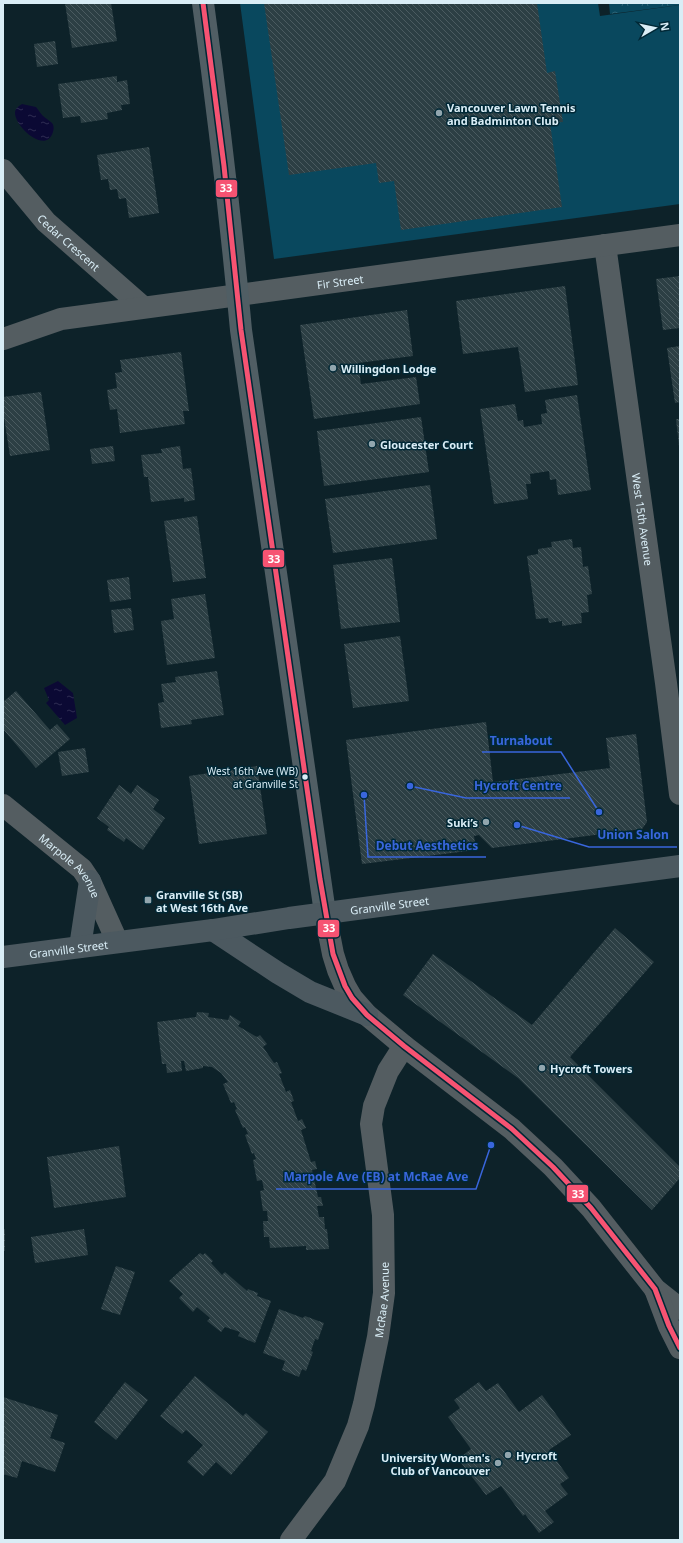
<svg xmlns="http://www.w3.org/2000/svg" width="683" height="1543" font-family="'Noto Sans',sans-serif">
<defs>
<pattern id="forest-crowns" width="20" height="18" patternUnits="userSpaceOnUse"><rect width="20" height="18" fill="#09485e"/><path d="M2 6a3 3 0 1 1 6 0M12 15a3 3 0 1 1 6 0" fill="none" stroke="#2c6376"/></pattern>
<pattern id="water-ripples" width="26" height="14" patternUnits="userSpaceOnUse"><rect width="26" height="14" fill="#0b0934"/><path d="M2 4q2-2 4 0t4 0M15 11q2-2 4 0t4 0" fill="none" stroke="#2e2d52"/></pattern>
<pattern id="building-back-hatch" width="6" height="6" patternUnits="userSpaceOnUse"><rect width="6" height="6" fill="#2c3f44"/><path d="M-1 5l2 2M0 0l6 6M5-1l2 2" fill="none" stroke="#4a5b60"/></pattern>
</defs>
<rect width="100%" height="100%" fill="#0d2229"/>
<path fill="url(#forest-crowns)" d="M609,3H680V5L610,14Z"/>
<path fill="#09485e" d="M240,3H598L600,16L680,5V204L274,259Z"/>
<g fill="url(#water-ripples)">
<path d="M22,104L36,107C40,112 42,116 47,119C48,120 50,121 52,123C54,125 54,129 53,132C46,155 15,127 15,113C15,108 19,106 22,104Z"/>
<path d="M58,681L73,693L77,718L65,725L46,703L49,700L44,688Z"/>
</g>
<g fill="url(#building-back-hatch)">
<path d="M65,3H111L117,41L72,48Z"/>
<path d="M264,3H537L547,73L555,71L563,122L550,123L562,207L401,230L394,181L379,183L376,163L289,175Z"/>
<path d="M55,41L58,64L37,67L34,44Z"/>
<path d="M117,76V82L127,80L130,104L121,105L122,110L107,113L108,119L81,123L80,116L63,118L58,84Z"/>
<path d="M149,147L159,213L129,218L126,198L119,199L117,189L110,190L108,179L101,180L97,155Z"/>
<path d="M680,276V328L663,330L656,279Z"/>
<path d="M565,286L578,385L525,392L518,347L463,354L456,301Z"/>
<path d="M407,310L413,356L358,363L361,384L416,377L420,404L314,419L300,325Z"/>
<path d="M680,346V402L675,403L667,348Z"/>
<path d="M181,352L189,411H183L185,424L120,433L117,409L110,410L107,390L117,388L115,373L122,372L120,360Z"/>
<path d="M41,392L50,450L10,456L3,410V397Z"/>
<path d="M577,395L591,490L558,495L556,479L550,480L549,471L530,474L531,484H526L528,499L494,504L480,409L515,404L518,421L523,420L524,427L542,424L541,414L547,413L545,400Z"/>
<path d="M421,417L429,472L324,486L317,431Z"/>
<path d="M676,419H680V446H679Z"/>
<path d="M113,446L115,461L92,464L90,449Z"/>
<path d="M180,446L183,469L191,468L195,500L184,502V498L151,502L148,477H144L141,455L162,453L161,449Z"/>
<path d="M430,485L437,539L333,553L325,499Z"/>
<path d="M197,516L206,578L173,582L164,521Z"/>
<path d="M572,539L573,548L581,547L583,567L588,566L592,594L587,595L589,612L581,613L582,623L562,626V621L549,623L548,618L536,619L527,556L538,554V549L552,547L551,542Z"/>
<path d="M392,558L400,622L341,629L333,565Z"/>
<path d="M129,577L131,599L110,602L107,580Z"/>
<path d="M205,594L215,658L167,665L161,621L174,619L171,599Z"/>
<path d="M131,608L134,630L114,633L111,610Z"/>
<path d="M400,636L409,701L353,708L344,644Z"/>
<path d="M217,671L224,715L191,720L192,724L161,728L158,703L164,702L161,684L176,682L175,677Z"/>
<path d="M16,691L50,730L57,724L70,739L36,768L3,729V702Z"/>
<path d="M486,722L493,782L610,768L606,738L636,734L647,822L642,829L492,848L479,835L474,836L476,850L362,864L346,740Z"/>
<path d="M85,748L89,772L62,776L58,752Z"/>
<path d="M257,766L267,834L199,844L189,776Z"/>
<path d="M119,785L131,794L137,785L159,800L153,809L165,818L143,850L126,838L124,842L107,830L109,827L97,818Z"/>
<path d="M615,928L654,962L570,1057L680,1167V1178L652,1210L518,1078L403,995L433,954L532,1025Z"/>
<path d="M197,1012L209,1013L208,1017L228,1020L230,1015L241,1022L238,1026L257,1037L260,1035L267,1044L263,1047L274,1063L277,1062L282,1073L279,1074L286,1092L290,1090L294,1101L291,1102L298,1121L302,1119L306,1128L301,1130L311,1162L315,1161L317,1169L312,1170L318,1197H321L323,1206H317L319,1217H324L325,1229H327L329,1249L306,1250V1246L270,1248L269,1237H264L263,1221H268L267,1211H263L260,1191L264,1190L262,1180L257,1181L253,1160L256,1159L254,1153L252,1154L245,1135L248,1134L245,1127L243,1128L235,1110L237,1109L234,1102L231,1103L223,1084L228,1082L221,1073L212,1067L203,1066V1068L186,1071L184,1061H181L182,1071L167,1073L166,1064H162L157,1022L196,1017Z"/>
<path d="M119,1146L126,1197L54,1208L47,1157Z"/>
<path d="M5,1229V1251H3V1230Z"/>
<path d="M84,1229L88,1255L35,1263L31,1237Z"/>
<path d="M200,1253L203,1255L205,1253L213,1261L211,1263L222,1275L225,1272L247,1291L248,1289L258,1293L257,1296L271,1301L255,1343L238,1336L240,1332L225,1327L221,1332L207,1321L210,1318L197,1307L193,1312L179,1298L183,1294L169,1281Z"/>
<path d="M116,1266L135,1272L120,1315L101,1309Z"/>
<path d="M279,1309L303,1318L305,1316L324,1323L318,1340L315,1339L311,1351L313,1352L306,1371L302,1369L299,1377L282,1370L285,1361L263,1353Z"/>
<path d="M195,1376L243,1416L246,1413L268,1432L231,1475L216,1462L203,1476L187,1462L203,1445L186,1430L182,1434L160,1416Z"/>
<path d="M125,1382L148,1400L116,1440L94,1422Z"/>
<path d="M479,1382L486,1391L498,1383L519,1412L542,1395L571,1435L549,1450L569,1478L560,1484L568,1494L545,1511L554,1522L539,1533L525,1514L523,1516L501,1486L486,1495L458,1459L471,1449L448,1417L460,1408L454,1400Z"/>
<path d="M3,1397L58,1415L50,1438L65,1443L55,1472L22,1461L17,1478L3,1474Z"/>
</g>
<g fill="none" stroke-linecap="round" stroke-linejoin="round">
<g stroke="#545d61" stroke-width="22">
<path id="s1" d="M3,170L46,222L143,307"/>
<path id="s2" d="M605,245L666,683L680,794"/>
<path id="s3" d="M3,339L61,319L680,235"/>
<path id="s4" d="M3,805L82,869L90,881L117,941"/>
<path d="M325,913L333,954L338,970L345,986L352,998L367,1015L404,1046L512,1129L553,1167L591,1208L655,1289L680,1309"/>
<path d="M655,1289L669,1326L680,1348"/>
<path id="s5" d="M291,1540L335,1481L358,1426L364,1404L378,1337L384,1293L383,1215L371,1124L374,1106L388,1071L404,1046"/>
</g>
<path stroke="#505e64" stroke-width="22" d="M203,3C218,112 231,221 241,330L325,913"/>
<g stroke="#4c5960" stroke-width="22">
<path d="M213,930L278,973L310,992L367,1015"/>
<path d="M80,947L90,881"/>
<path id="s6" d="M3,957L213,930L289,918L680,866"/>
</g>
<g stroke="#002836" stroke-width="8">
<path id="bus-1" d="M203,3L224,166L241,330L320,879L333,954L345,986L352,998L367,1015L404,1046L512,1129L553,1167L591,1208L655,1289L669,1326L680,1348"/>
</g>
<use href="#bus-1" stroke="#f65372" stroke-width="5"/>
</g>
<g fill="#92a6ae" stroke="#002836" stroke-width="1.5">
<circle cx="439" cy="113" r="4"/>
<circle cx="333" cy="368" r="4"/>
<circle cx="372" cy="444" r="4"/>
<circle cx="486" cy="822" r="4"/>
<rect x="144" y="896" width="8" height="8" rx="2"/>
<circle cx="542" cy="1068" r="4"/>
<circle cx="508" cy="1455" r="4"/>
<circle cx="498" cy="1463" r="4"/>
</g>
<circle fill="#d9edf6" stroke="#002836" stroke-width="1.5" cx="305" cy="777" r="3.5"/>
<g text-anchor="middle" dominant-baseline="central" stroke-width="3" stroke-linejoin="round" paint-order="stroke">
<g font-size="10" fill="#d9edf6" stroke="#002836" text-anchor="end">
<text x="298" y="771">West 16th Ave (WB)<tspan x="298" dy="13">at Granville St</tspan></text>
</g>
<g font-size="11" font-weight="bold" fill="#d9edf6" stroke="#002836" text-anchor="start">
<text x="447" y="107">Vancouver Lawn Tennis<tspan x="447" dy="13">and Badminton Club</tspan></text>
<text x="341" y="368">Willingdon Lodge</text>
<text x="380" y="444">Gloucester Court</text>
<text x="478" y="822" text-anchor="end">Suki’s</text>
<text x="156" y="894">Granville St (SB)<tspan x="156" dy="13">at West 16th Ave</tspan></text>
<text x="550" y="1068">Hycroft Towers</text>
<text x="516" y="1455">Hycroft</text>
<text x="490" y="1457" text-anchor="end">University Women's<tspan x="490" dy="13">Club of Vancouver</tspan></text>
</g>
<g font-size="11" fill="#d9edf6" stroke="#002836">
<text stroke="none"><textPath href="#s1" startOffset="98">Cedar Crescent</textPath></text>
<text stroke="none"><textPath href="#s3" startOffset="343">Fir Street</textPath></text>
<text stroke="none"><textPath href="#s2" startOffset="277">West 15th Avenue</textPath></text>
<text stroke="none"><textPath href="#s4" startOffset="91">Marpole Avenue</textPath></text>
<text stroke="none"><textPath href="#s6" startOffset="390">Granville Street</textPath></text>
<text stroke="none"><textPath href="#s6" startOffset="66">Granville Street</textPath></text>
<text stroke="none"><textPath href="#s5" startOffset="262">McRae Avenue</textPath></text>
</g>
</g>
<path fill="none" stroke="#3966dc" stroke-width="1.5" d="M599 812L561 752H482M410 786L466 798H570M517 825L589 847H677M364 795L368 857H486M491 1145L476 1189H276"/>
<g fill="#3966dc" stroke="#002836" stroke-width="1.5">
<circle cx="599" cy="812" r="4"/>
<circle cx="410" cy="786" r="4"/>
<circle cx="517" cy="825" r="4"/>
<circle cx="364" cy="795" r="4"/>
<circle cx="491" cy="1145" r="4"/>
</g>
<g font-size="12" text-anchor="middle" font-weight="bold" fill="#3966dc" stroke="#002836" stroke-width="3" stroke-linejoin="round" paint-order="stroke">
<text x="521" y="745">Turnabout</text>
<text x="518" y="790">Hycroft Centre</text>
<text x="633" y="839">Union Salon</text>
<text x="427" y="850">Debut Aesthetics</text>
<text x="376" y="1181">Marpole Ave (EB) at McRae Ave</text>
</g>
<g stroke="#002836" stroke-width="1.5">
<rect x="215" y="179" width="23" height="19" rx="4" fill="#f65372"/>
<rect x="262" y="549" width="23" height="19" rx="4" fill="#f65372"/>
<rect x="317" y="919" width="23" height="19" rx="4" fill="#f65372"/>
<rect x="566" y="1184" width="23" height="19" rx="4" fill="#f65372"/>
</g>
<g font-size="11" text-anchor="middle" font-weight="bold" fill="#fff">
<text x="226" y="192">33</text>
<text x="274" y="563">33</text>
<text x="329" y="932">33</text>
<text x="578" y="1198">33</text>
</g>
<rect width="683" height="1543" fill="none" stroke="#d9edf6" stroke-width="8"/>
<g transform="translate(655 28) rotate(81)" stroke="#002836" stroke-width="3" paint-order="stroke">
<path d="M0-3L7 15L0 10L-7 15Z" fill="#d9edf6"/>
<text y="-6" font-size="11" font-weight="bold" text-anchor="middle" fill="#d9edf6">N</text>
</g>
</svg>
